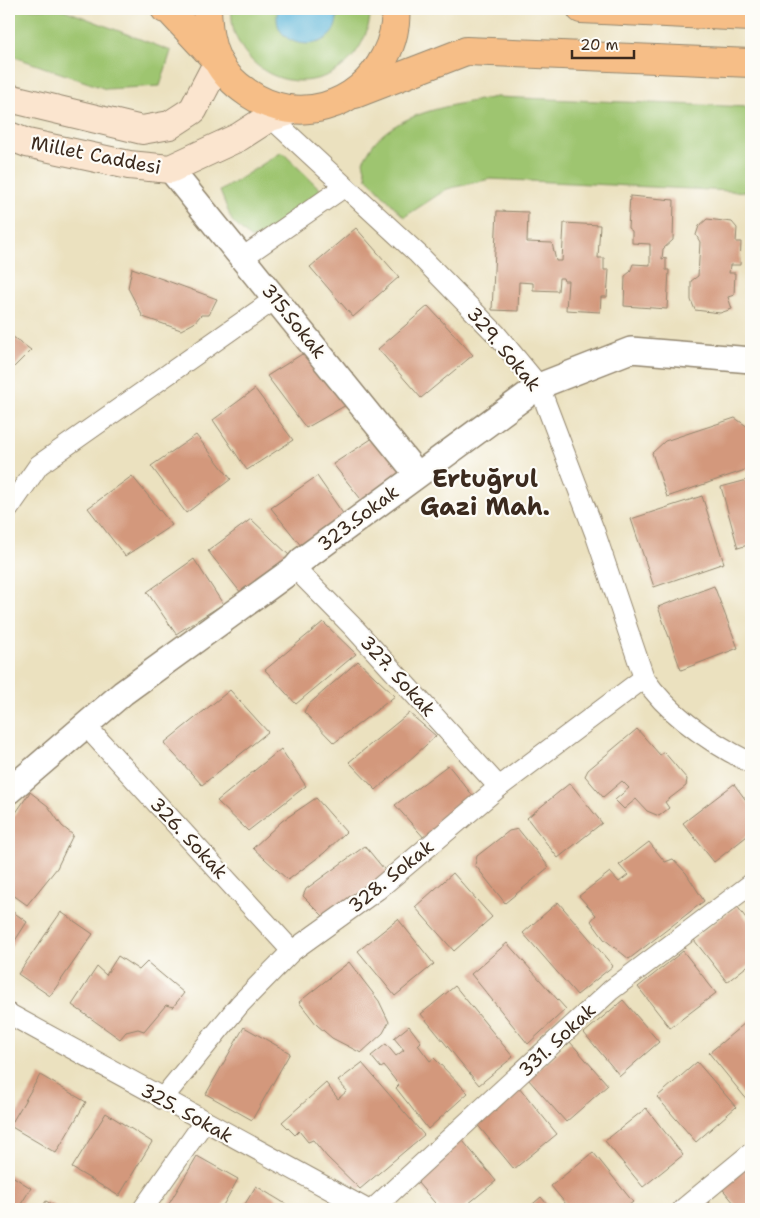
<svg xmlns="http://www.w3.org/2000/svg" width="760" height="1218" font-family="'Shantell Sans',sans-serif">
<rect width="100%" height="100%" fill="#fdfcf7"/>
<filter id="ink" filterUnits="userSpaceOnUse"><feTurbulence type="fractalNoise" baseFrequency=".02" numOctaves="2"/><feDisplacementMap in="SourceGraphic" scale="10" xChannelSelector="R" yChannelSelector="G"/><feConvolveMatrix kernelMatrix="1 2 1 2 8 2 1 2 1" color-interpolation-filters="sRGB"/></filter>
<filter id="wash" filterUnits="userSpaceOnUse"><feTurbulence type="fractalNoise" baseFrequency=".0096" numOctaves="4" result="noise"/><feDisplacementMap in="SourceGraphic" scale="20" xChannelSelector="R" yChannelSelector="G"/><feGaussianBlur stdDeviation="1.12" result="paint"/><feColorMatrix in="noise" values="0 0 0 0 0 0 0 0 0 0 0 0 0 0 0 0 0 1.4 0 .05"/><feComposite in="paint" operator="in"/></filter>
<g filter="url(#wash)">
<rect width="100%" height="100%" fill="#ebe1bf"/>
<g fill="#9ec570" stroke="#6c7847">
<path d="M9,9H62L171,51L160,86L106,89L9,55Z"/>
<path d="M231,9H278L277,12L318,43L332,31L336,9H371C365,92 263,108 234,32C232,25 232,16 231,9Z"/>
<path d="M496,97L751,107V192L490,179L447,189L404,217L367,178L363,161C368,153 373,142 381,136C410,110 459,104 496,97Z"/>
<path d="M282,152L323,192L266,232L251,239L232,221L220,191Z"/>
</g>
<path fill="#5cb6da" stroke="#4c707c" d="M278,9H336C346,56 267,55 278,9Z"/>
<g id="blocks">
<g fill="#d3987c">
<path d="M630,196L674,200L673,240L663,249L662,259L666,258V270H669L667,309L624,306L625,276L630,272L633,264L650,265V244L632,243V231L628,228Z"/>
<path d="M497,211L528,212L527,242L552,243L556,261H562L564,223L600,225L598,258H604V270H609L607,297H601L600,312L566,310L568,281H564L563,278H559L558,291L533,290V283L519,282L518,311L492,310Z"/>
<path d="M707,219L732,222L737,228L736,242H741L740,265H730L729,273H735L734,295L728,297L732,309L720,313L695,310L691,300V281L698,276L700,242L696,235L699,226Z"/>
<path d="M356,228L399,277L353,317L310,267Z"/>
<path d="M132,268L217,299L209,315H201L194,323L181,330L143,317L128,288Z"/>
<path d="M428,306L473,355L421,398L378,349Z"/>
<path d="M9,334L31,350L9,372Z"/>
<path d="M307,351L348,404L306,428L267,376Z"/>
<path d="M255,389L293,440L247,470L213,420Z"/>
<path d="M735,418L748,427L751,440V468L667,497L652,453L665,441Z"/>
<path d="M379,434L411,472L364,503L333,464Z"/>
<path d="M196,435L231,479L186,513L151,466Z"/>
<path d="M132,476L172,525L125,556L88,508Z"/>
<path d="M317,476L344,515L302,547L271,508Z"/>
<path d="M751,479V544L738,548L721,487Z"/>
<path d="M702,496L724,563L654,587L631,519Z"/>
<path d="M251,519L291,557L241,593L208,551Z"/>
<path d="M194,559L223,604L176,634L147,592Z"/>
<path d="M714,586L738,648L681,670L658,607Z"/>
<path d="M323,622L356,654L296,704L265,670Z"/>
<path d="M358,661L395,696L334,743L304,712L307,706Z"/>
<path d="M230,690L268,732L202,785L164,743Z"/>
<path d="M409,713L436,736L376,790L349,762Z"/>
<path d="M637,729L660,755L664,752L687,779L686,786L665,802L669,808L659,816L647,811L636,799L624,809L615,800L629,788L622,781L603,797L585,776L588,770Z"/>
<path d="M281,749L306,786L248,831L217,801Z"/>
<path d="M448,765L474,797L426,840L395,805Z"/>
<path d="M570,783L602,823L558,858L527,818Z"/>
<path d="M734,784L751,807V833L714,862L683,823Z"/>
<path d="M30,792L48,806L62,826L73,835L57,868L27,905L9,892V823Z"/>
<path d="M316,798L346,832L324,853L288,880L253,848L282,821Z"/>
<path d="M518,829L549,867L505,903L475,865L477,856L509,831Z"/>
<path d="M649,842L665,862L673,859L686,873L704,901L629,959L604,939L591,921L596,915L579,896L610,872L619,882L628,875L619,865Z"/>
<path d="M365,846L388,874L326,919L303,896L306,889Z"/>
<path d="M453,873L492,917L454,951L415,907Z"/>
<path d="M558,902L613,966L577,995L523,933Z"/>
<path d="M737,906L751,925V963L727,982L694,940Z"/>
<path d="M9,909L27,922L9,950Z"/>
<path d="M61,912L93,934L50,996L18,974Z"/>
<path d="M398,919L434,964L395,996L358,951Z"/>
<path d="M507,943L566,1009L528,1044L471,974Z"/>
<path d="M683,951L716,993L670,1028L638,987Z"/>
<path d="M118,956L139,970L147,962L184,993L173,1007L166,1005L144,1031L138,1029L126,1032L120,1039L72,1005L97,967L106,975Z"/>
<path d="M349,962L379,1001L389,1022L383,1033L361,1053L332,1038L317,1025L299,1002Z"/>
<path d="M455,986L513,1057L479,1085L421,1014Z"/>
<path d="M623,1000L659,1042L620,1076L584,1033Z"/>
<path d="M751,1018V1099L748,1101L709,1053Z"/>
<path d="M409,1026L421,1042L418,1045L430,1061L434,1058L468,1093L428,1129L396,1088L399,1085L384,1066L381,1068L371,1056L386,1044L396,1056L404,1050L394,1038Z"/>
<path d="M244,1027L290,1053L252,1120L206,1094Z"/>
<path d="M570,1042L608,1085L566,1122L528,1079Z"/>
<path d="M9,1059L16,1063L9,1077Z"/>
<path d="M697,1062L736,1107L696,1142L657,1097Z"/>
<path d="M362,1063L424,1135L360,1189L327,1157L313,1140L308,1142L299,1131L295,1135L282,1122L326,1083L338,1099L347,1091L338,1081Z"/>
<path d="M40,1075L86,1102L56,1153L10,1126Z"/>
<path d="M519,1087L557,1134L514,1169L476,1123Z"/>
<path d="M646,1108L683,1155L643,1187L605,1141Z"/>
<path d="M106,1113L152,1142L119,1196L72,1168Z"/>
<path d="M459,1136L496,1181L462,1209H440L412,1176Z"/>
<path d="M593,1152L633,1202L624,1209H570L551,1186Z"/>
<path d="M197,1156L238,1179L221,1209H166Z"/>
<path d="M751,1160V1209H739L720,1186Z"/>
<path d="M9,1174L31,1188L18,1209H9Z"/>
<path d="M256,1186L294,1209H242Z"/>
<path d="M541,1197L551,1209H527Z"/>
<path d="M707,1200L716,1209H695Z"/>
<path d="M46,1201L60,1209H41Z"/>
</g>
</g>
</g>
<g filter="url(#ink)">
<use href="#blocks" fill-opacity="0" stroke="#93866e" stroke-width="1"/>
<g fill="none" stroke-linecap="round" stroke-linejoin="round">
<g stroke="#93866e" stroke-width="22">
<g id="minor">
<path d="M270,117L418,254L496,334L539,386L595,533L644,678C669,715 711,743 751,763"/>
<path d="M242,258L344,187"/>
<path d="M9,508L39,465L275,299"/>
<path d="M295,568L354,628L499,787"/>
<path d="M85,725L292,951"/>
<path d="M9,1014L366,1209"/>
<path d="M162,1099L240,1004L292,951L377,890L499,787L644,678"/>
<path d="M143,1209L204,1122"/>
<path d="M373,1209L611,990L751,884"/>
<path d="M683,1209L751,1153"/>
</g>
</g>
<g stroke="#93866e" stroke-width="28">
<g id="tertiary">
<path d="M170,169L417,474"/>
<path d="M9,791L123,693L295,568L302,560L539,386L631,350L751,360"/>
</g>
</g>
<g stroke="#93866e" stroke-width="30">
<g id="secondary">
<path d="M9,98L142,130L170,125L193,110L218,62"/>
<path d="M9,136L27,143L129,165L170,169L239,137L270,117L290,111"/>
</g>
</g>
<g stroke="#93866e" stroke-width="30">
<g id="trunk">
<path d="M165,9L169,10L215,59"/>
<path d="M207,9C208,27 209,43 217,60C224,74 236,85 248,93C296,126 359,108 385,56C392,43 397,24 395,9"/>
<path d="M581,9L751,17"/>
<path d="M355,94L466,51L751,63"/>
</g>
</g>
<use href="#minor" stroke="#fff" stroke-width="20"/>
<use href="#tertiary" stroke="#fff" stroke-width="25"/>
<use href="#secondary" stroke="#fbe5cf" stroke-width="28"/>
<use href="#trunk" stroke="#f6be87" stroke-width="28"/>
</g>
</g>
<g text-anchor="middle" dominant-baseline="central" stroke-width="4.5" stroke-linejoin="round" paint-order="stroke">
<g font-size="19" fill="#3b2a1e" stroke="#fdfcf7">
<text transform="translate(96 155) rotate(11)">Millet Caddesi</text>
<text transform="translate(294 321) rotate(51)">315.Sokak</text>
<text transform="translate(504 349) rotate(50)">329. Sokak</text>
<text transform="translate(358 518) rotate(-37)">323.Sokak</text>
<text transform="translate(398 676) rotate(48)">327. Sokak</text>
<text transform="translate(189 838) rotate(47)">326. Sokak</text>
<text transform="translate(391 876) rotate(-39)">328. Sokak</text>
<text transform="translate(557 1040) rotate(-43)">331. Sokak</text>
<text transform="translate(187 1113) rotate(29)">325. Sokak</text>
</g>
<g font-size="24" font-weight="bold" fill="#3b2a1e" stroke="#fdfcf7">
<text x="485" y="479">Ertuğrul<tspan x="485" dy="28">Gazi Mah.</tspan></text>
</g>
</g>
<rect width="760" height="1218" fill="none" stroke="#fdfcf7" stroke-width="30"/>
<path d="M572 50v8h62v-8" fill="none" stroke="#3b2a1e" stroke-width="2.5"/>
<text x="580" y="50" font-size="15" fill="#3b2a1e" stroke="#fdfcf7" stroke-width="4" paint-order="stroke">20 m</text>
</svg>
